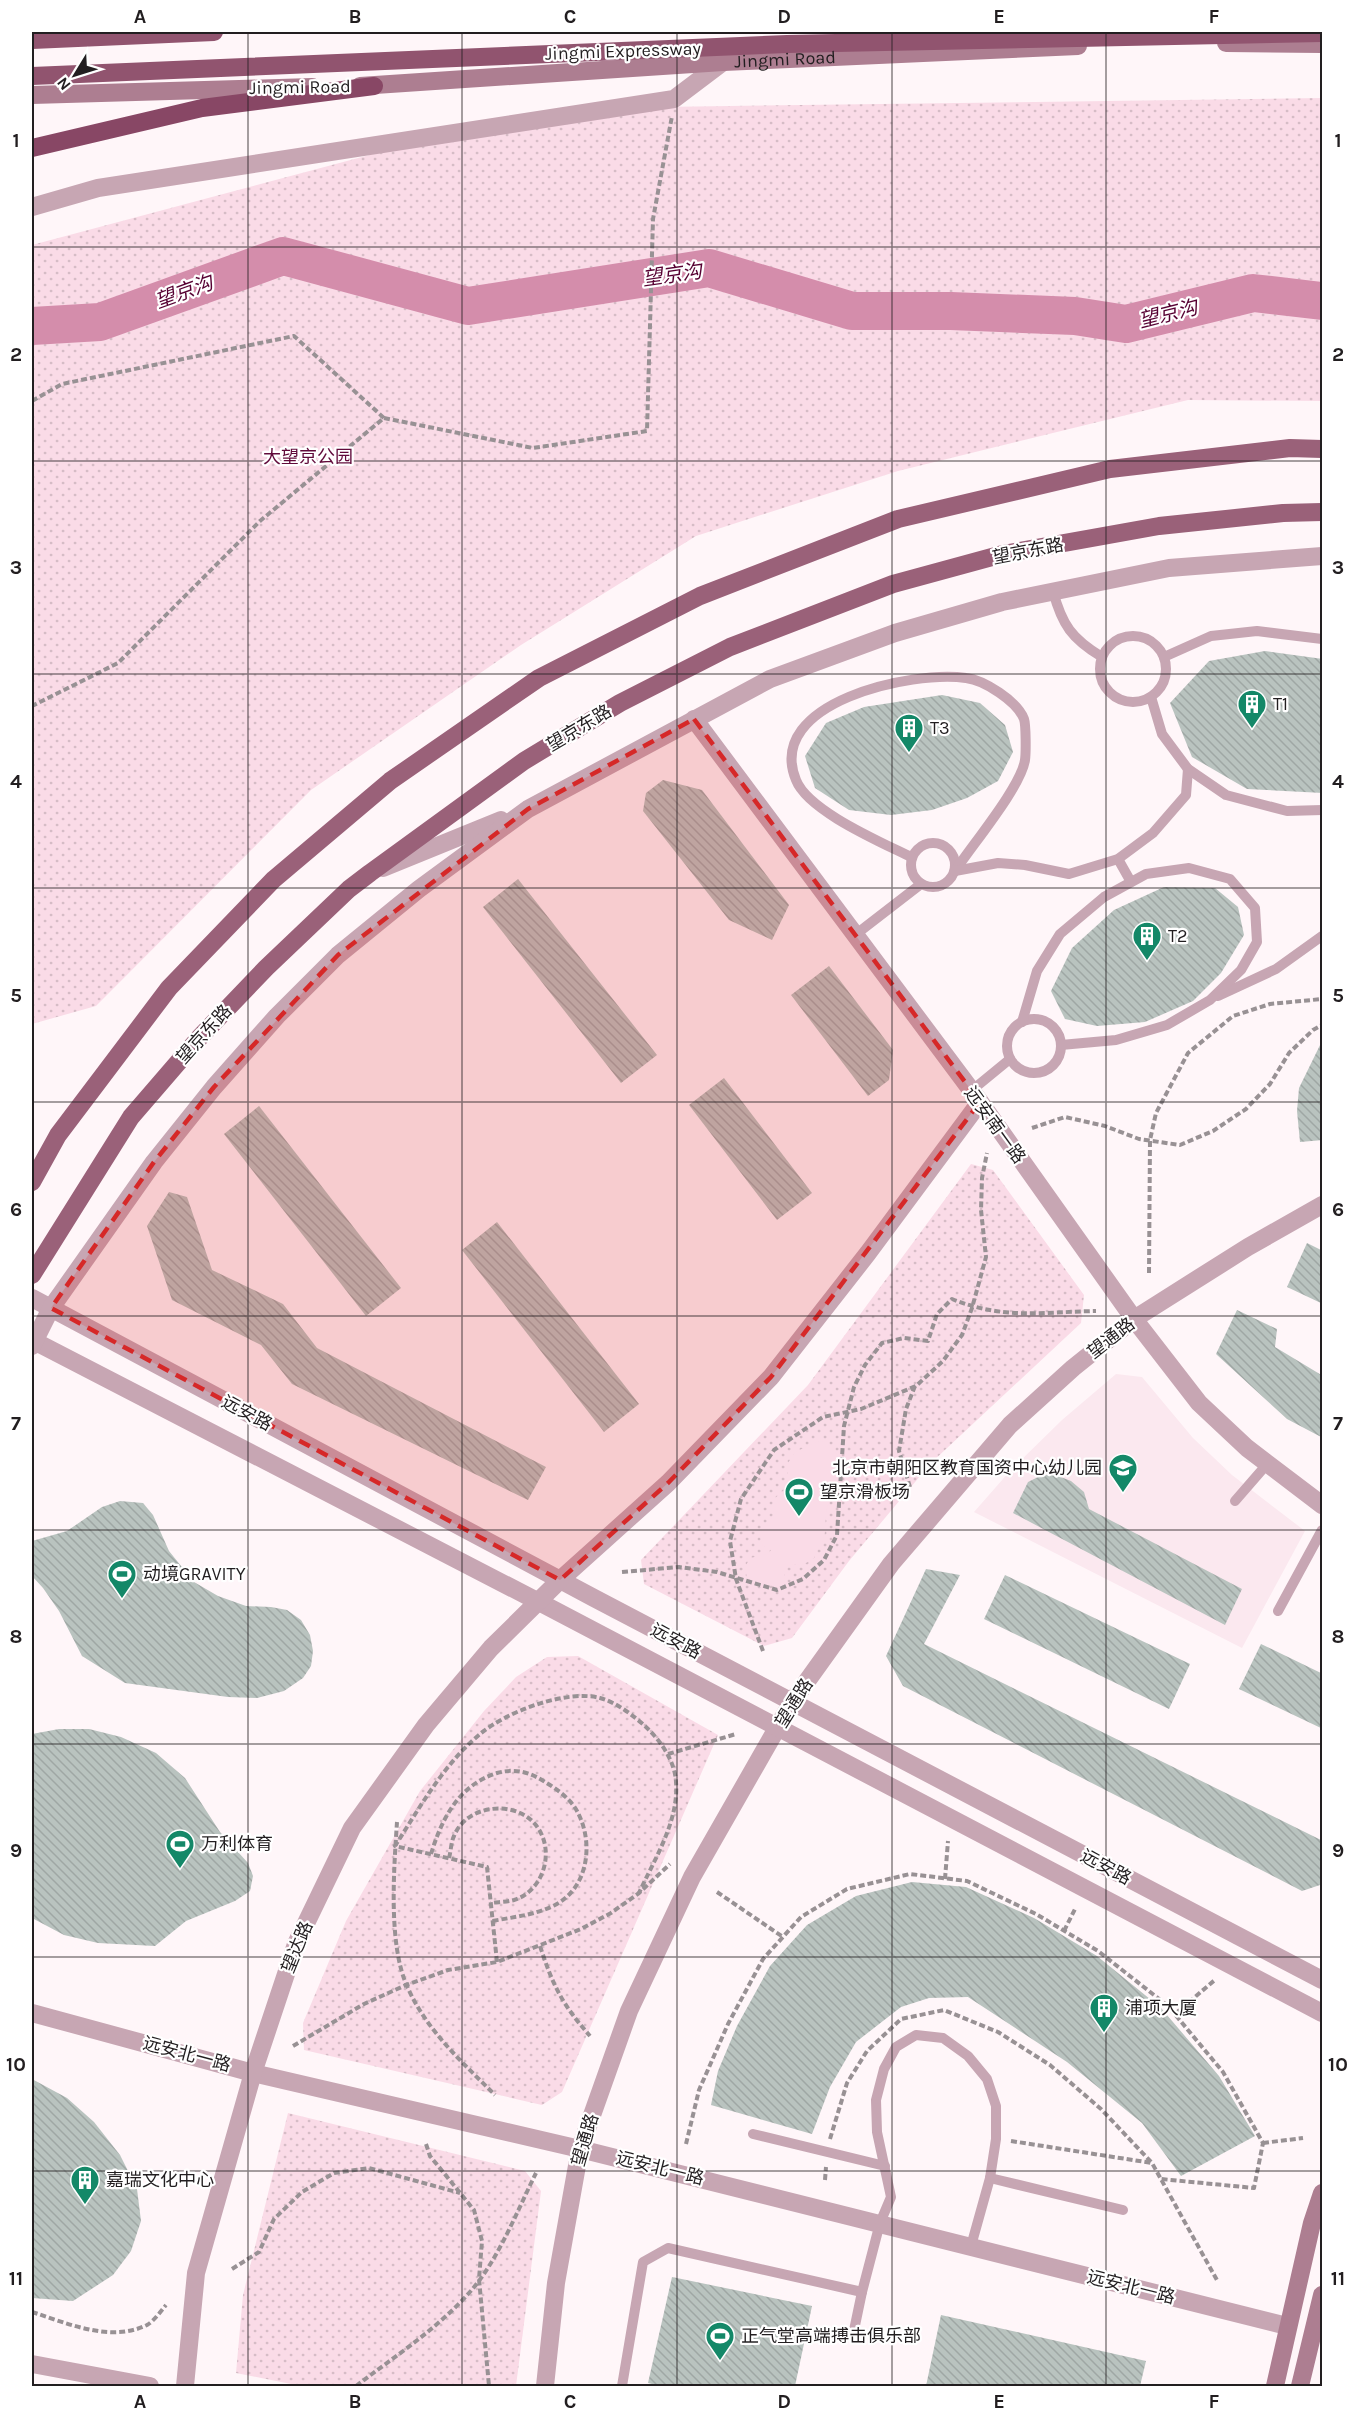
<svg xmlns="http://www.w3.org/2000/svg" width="1354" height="2418" font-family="Karla,'Noto Sans SC',sans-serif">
<defs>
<pattern id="grass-dots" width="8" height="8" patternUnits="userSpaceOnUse" patternTransform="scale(1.5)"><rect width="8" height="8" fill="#fadbe7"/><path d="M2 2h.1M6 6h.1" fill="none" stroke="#d6bcc6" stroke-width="1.8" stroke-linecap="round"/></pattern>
<pattern id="building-back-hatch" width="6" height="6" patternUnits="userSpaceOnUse" patternTransform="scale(1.5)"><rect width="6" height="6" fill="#b9c3bf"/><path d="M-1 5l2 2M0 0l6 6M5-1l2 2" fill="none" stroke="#9fa7a4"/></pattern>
</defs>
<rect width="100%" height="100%" fill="#fff6f9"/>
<path fill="#fbe8ef" d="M1116,1374L1142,1377L1193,1438L1232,1475L1305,1531L1242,1648L974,1512L1010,1471L1062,1420Z"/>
<g fill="url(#grass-dots)">
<path d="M1322,98V401L1188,400L898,471L696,536L521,645L311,790L96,1006L32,1024V245L497,121L660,107Z"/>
<path d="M971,1164L993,1170L1084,1295L1081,1323L931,1463L849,1561L792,1638L764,1646L644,1584L641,1560L808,1385Z"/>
<path d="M578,1656L718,1735L562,2092L542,2105L304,2050L303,2023L346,1921L420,1791L484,1711L516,1677L547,1657Z"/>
<path d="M288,2113L525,2171L541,2191L516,2386H301L236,2373L243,2295Z"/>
</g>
<path fill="#fadbe7" d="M819,1441C854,1444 829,1496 826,1514C825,1522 826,1530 824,1537C821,1545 816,1551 814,1558L806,1563L784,1566L785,1582L760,1587L748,1584L745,1567L750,1558L768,1554L771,1550L763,1546C756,1530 764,1532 771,1520C775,1515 772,1506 773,1500L785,1489L788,1482V1463L795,1452Z"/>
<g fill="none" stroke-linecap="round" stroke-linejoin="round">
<path stroke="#d48dab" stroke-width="38" d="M32,326L100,322L283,256L468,306L709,268L852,311H951L1075,316L1126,324L1253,293L1322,301"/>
</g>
<g fill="url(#building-back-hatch)">
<path d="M1265,651L1323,659V793L1247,789L1192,757L1170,703L1209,661Z"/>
<path d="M942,695L980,703L1005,725L1013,752L998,781L967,798L932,810L891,815L849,810L815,788L805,756L826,723L864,707Z"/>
<path d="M663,780L702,790L789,905L772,940L729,920L643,811L646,793Z"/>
<path d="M518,879L657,1055L621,1083L483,907Z"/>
<path d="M1164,887L1215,888L1238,907L1244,935L1221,973L1193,1001L1145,1022L1097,1026L1065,1019L1051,991L1072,948L1114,910Z"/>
<path d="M829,966L893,1050L889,1080L868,1096L791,995Z"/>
<path d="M1323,1039V1140L1300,1142L1297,1111L1299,1088Z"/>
<path d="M724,1078L812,1193L777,1220L689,1105Z"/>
<path d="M259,1106L401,1288L366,1316L224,1134Z"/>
<path d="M169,1192L187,1197L212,1270L283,1304L317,1348L546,1467L528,1500L292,1384L261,1345L172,1300L147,1226Z"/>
<path d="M497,1222L639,1404L604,1432L462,1250Z"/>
<path d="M1307,1243L1323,1251V1304L1287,1287Z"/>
<path d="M1237,1310L1277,1329L1275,1347L1323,1376V1438L1287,1419L1216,1354Z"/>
<path d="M1053,1474L1071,1481L1084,1492L1089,1509L1242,1589L1225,1625L1013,1513L1028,1482L1040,1476Z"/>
<path d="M120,1501L143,1503L153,1515L169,1551L194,1582L218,1596L246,1606L271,1607L287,1610L301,1620L310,1635L313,1651L311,1666L303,1678L284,1691L257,1698L228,1697L125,1683L82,1656L59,1611L43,1588L32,1576V1541L67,1531L102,1507Z"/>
<path d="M926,1569L960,1575L924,1644L1323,1841V1884L1302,1891L903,1686L886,1656Z"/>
<path d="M1005,1575L1190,1664L1169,1709L984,1619Z"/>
<path d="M1261,1644L1323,1674V1729L1239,1689Z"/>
<path d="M59,1729H89L121,1737L156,1753L185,1778L220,1832L248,1863L253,1876L250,1891L235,1901L186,1921L155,1946L98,1943L64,1935L32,1918V1734Z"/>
<path d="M912,1882L966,1887L1034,1918L1097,1956L1161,2008L1219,2076L1255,2136L1181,2176L1142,2123L1067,2062L968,1997L929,1998L901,2007L856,2042L830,2087L812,2134L711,2105L718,2071L737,2026L770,1966L807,1925L856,1896Z"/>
<path d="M32,2079L67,2098L94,2122L120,2155L137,2189L141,2221L131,2251L113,2275L73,2301L32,2298Z"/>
<path d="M672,2277L812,2306L795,2386H660L648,2383Z"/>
<path d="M941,2315L1146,2361L1140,2386H926Z"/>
</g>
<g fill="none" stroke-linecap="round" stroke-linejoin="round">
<g stroke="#989194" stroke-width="4" stroke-dasharray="6 3" stroke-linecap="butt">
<path d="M32,401L62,384L294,336L384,418L260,521L118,663L32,706"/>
<path d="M384,418L533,448L647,431L653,219L672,116"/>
<path d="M1032,1128L1065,1117L1105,1126L1139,1139L1180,1145L1213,1131L1246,1109L1270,1084L1289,1053L1313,1030L1322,1025"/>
<path d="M1149,1273L1150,1140L1156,1113L1188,1053L1233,1016L1270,1004L1322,999"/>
<path d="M910,1487L899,1451L906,1409L915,1386"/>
<path d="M622,1572L679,1567L717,1572L777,1590L803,1579L824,1560L837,1535L844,1426L854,1387L865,1365L882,1343L904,1338L928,1341L937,1314L952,1299C1004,1320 1042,1312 1096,1311"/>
<path d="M763,1651L736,1579L730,1541L741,1499L774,1450L823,1417L861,1409L916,1386L943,1361L962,1335L972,1308L986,1257L981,1210L982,1178L987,1153"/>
<path d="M668,1754L736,1734"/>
<path d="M397,1822C394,1868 388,1944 407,1986C426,2030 462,2062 495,2095"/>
<path d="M431,1854C442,1818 459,1785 497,1773C515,1768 530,1772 545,1782C557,1789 572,1800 578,1813C594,1844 588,1888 555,1905C535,1915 514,1917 492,1921"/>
<path d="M449,1858C451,1851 451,1842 454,1836C467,1803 519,1799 538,1828C555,1853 543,1891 514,1900C507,1902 498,1902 491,1903"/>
<path d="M945,1879L948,1841"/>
<path d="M717,1892L783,1937"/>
<path d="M1064,1931L1076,1907"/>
<path d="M540,1946C553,1986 562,2004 590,2036"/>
<path d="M497,1962L487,1867L395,1846C420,1807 444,1764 480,1734C506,1712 566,1689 600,1698C616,1702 634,1716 646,1727C660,1740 675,1761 676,1782C679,1821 655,1858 639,1893"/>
<path d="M1175,2014L1216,1979"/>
<path d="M293,2046L364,2004L406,1985L448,1970L497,1962L581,1929L611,1913L639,1893L670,1864"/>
<path d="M830,2139L847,2083L867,2051L901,2019L944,2010L998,2032L1050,2065L1101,2109L1152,2163L1218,2282"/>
<path d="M1011,2141L1152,2163"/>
<path d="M1263,2143L1303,2138"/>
<path d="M426,2144L430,2156L474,2210L482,2241L479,2279L489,2386"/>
<path d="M686,2144L699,2090L728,2024L763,1959L801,1917L847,1889L910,1874L967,1881L1036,1914L1098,1951L1168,2006L1223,2072L1263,2143L1254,2188L1161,2179"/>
<path d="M825,2180L826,2167"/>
<path d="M232,2269L259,2252L274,2219L302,2192L334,2173L369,2168L460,2193"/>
<path d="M32,2312C67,2323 110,2343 147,2325C154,2321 161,2311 166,2305"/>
<path d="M356,2386C394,2357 437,2329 469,2293C498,2261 517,2211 536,2173"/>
</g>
<g stroke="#c7a6b3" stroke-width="10">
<path d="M1053,591C1062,625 1072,639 1102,657"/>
<circle cx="1133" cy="669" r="33"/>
<path d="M1164,657L1211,636L1257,631L1322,639"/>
<path d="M1151,697L1162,734L1188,769L1226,795L1287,811L1322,810"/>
<circle cx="933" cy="865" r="22"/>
<path d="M911,857C881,842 808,811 796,780C764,702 913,670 966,678C984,680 1017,701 1024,719C1026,725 1026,753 1025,760C1021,787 972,845 955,871"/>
<path d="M1118,859L1131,882"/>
<path d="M955,871L998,863L1025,865L1069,874L1118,859L1153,833L1186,795L1188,769"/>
<path d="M855,935L921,884"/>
<path d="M1218,996L1276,969L1322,936"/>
<circle cx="1034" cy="1046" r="27"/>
<path d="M1022,1022L1037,971L1060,934L1104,897L1146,874L1189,868L1230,879L1255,908L1257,942L1241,970L1210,1000L1167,1025L1116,1040L1061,1045"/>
<path d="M971,1091L1010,1059"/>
<path d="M1235,1501L1268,1463"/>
<path d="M1278,1611L1322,1530"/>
<path d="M753,2134L885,2166"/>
<path d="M990,2178L1123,2210"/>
<path d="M853,2335L862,2292"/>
<path d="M622,2386L643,2262L668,2248L862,2292L880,2223L891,2197L877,2132L876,2100L884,2069L896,2047L916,2035L943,2038L968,2056L987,2079L996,2106V2139L990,2178L971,2246"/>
</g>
<g stroke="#c7a6b3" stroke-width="18">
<path d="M694,719L980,1102L1134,1319L1199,1403L1247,1448L1322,1505"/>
<path d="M560,1580L668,1483L771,1377L868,1253L980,1102"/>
<path d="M32,2013L253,2073L580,2149L1287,2326"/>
<path d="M32,2364L150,2386"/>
<path d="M545,2386L556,2283L580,2149L629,2011L692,1877L792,1702L891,1564L1010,1425L1073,1368L1134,1319L1248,1247L1322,1205"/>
</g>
<g stroke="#c7a6b3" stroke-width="18">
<path d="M32,207L98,188L674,99L723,62"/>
<path d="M383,868L501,820"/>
<path d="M32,1298L594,1598L1322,1980"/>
<path d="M32,1340L539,1602L1322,2013"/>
<path d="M32,1346L51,1308L154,1162L214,1087L277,1016L338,955L419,889L528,809L770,679L895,633L1002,602L1169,568L1322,556"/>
<path d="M185,2386L196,2273L253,2073L296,1944L352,1828L426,1725L491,1648L560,1580"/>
</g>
<g stroke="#ad7e91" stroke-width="18">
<path d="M1226,43L1322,44"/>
<path id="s1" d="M360,86L723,62L1078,46"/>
<path d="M32,95L312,87"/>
<path d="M1275,2386L1312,2223L1322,2193"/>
<path d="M1300,2386L1322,2295"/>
</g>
<g stroke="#9a6179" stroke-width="18">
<path d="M32,1182L58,1135L169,988L274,879L390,781L539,678L700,596L898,519L1110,469L1290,448L1322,449"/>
<path d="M32,1275L131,1117L200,1037L266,968L349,889L370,873L524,761L620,703L730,647L893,584L1003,554L1159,526L1283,513L1322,512"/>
</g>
<g stroke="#91546f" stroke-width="18">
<path d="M32,40L214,32"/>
<path d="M32,76L787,44L1322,33"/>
</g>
<path stroke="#884765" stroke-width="18" d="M32,148L202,108L374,86"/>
</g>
<path fill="#d62828" fill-opacity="0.2" stroke="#d62828" stroke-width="4.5" stroke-dasharray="12 8" stroke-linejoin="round" d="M694,719L980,1102L771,1377L668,1483L560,1580L51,1308L154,1162L214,1087L338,955L528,809Z"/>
<path fill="none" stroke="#221e20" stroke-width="1.5" stroke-opacity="0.55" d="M248,32V2386M462,32V2386M677,32V2386M892,32V2386M1106,32V2386M32,247H1322M32,461H1322M32,674H1322M32,888H1322M32,1102H1322M32,1316H1322M32,1530H1322M32,1744H1322M32,1957H1322M32,2171H1322"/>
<defs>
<g id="building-pin" transform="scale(1.5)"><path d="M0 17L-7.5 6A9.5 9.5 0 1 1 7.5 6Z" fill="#148868" stroke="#fff"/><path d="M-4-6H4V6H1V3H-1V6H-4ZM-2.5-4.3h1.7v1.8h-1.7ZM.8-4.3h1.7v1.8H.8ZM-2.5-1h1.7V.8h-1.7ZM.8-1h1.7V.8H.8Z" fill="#fff"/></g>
<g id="school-pin" transform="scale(1.5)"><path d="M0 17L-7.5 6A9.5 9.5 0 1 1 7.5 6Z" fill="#148868" stroke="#fff"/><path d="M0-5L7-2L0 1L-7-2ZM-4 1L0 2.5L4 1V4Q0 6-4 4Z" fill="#fff"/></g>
<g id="stadium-pin" transform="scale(1.5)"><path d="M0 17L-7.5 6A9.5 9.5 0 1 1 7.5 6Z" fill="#148868" stroke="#fff"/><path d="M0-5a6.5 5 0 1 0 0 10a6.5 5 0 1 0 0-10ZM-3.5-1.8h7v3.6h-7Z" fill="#fff"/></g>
</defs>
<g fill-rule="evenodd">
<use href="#building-pin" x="1252" y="704"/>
<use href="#building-pin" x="909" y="728"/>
<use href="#building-pin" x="1147" y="936"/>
<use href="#school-pin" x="1123" y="1468"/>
<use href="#stadium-pin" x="799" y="1492"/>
<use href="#stadium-pin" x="122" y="1574"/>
<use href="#stadium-pin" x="180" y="1844"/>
<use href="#building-pin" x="1104" y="2008"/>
<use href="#building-pin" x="85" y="2180"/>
<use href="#stadium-pin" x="720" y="2336"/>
</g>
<g text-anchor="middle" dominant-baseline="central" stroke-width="4.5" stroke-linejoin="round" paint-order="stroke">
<g font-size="18" fill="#221e20" stroke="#fff">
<text transform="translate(623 51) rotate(-2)">Jingmi Expressway</text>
<text stroke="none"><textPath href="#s1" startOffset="426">Jingmi Road</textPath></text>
<text transform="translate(300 87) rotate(-1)">Jingmi Road</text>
<text transform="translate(1028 551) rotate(-11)">望京东路</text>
<text transform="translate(579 728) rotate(-31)">望京东路</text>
<text transform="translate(204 1034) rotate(-48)">望京东路</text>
<text transform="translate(995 1125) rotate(54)">远安南一路</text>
<text transform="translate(1111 1338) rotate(-38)">望通路</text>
<text transform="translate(247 1413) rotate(28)">远安路</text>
<text transform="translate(676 1641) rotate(28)">远安路</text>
<text transform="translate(794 1703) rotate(-58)">望通路</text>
<text transform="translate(1106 1867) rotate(28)">远安路</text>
<text transform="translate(297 1947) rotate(-68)">望达路</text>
<text transform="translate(187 2054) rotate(15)">远安北一路</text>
<text transform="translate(585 2140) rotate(-74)">望通路</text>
<text transform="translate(660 2168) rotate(14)">远安北一路</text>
<text transform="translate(1131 2287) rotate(14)">远安北一路</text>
</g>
<g font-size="18" fill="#60093a" stroke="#fff">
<text x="308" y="457">大望京公园</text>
</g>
<g font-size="18" fill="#221e20" stroke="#fff" text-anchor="start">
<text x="1273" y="704">T1</text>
<text x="930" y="728">T3</text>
<text x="1168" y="936">T2</text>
<text x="1102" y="1468" text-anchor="end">北京市朝阳区教育国资中心幼儿园</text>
<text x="820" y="1492">望京滑板场</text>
<text x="143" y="1574">动境GRAVITY</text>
<text x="201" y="1844">万利体育</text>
<text x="1125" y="2008">浦项大厦</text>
<text x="106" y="2180">嘉瑞文化中心</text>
<text x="741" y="2336">正气堂高端搏击俱乐部</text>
</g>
<g font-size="20" font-style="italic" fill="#560032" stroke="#fff">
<text transform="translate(672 275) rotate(-8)">望京沟</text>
<text transform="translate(184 292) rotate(-20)">望京沟</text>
<text transform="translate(1168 314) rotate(-14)">望京沟</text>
</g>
</g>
<rect width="1354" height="2418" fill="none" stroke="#ffffff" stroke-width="66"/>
<g transform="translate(75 75) rotate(232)" stroke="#ffffff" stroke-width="4.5" paint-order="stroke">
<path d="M0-4.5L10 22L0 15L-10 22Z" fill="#221e20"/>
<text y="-9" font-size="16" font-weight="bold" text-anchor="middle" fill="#221e20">N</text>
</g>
<rect x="33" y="33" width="1288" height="2352" fill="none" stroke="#221e20" stroke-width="2"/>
<g font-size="20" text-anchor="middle" font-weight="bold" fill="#221e20">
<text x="140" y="23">A</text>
<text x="355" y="23">B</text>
<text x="570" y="23">C</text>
<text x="784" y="23">D</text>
<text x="999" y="23">E</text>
<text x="1214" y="23">F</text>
<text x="16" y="147">1</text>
<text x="1338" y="147">1</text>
<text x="16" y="361">2</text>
<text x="1338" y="361">2</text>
<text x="16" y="574">3</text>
<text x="1338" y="574">3</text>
<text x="16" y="788">4</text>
<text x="1338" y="788">4</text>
<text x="16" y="1002">5</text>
<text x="1338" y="1002">5</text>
<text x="16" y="1216">6</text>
<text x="1338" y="1216">6</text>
<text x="16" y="1430">7</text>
<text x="1338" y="1430">7</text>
<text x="16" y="1643">8</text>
<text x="1338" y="1643">8</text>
<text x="16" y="1857">9</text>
<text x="1338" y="1857">9</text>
<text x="16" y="2071">10</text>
<text x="1338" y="2071">10</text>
<text x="16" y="2285">11</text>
<text x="1338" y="2285">11</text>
<text x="140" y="2408">A</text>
<text x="355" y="2408">B</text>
<text x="570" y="2408">C</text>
<text x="784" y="2408">D</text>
<text x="999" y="2408">E</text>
<text x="1214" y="2408">F</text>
</g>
</svg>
